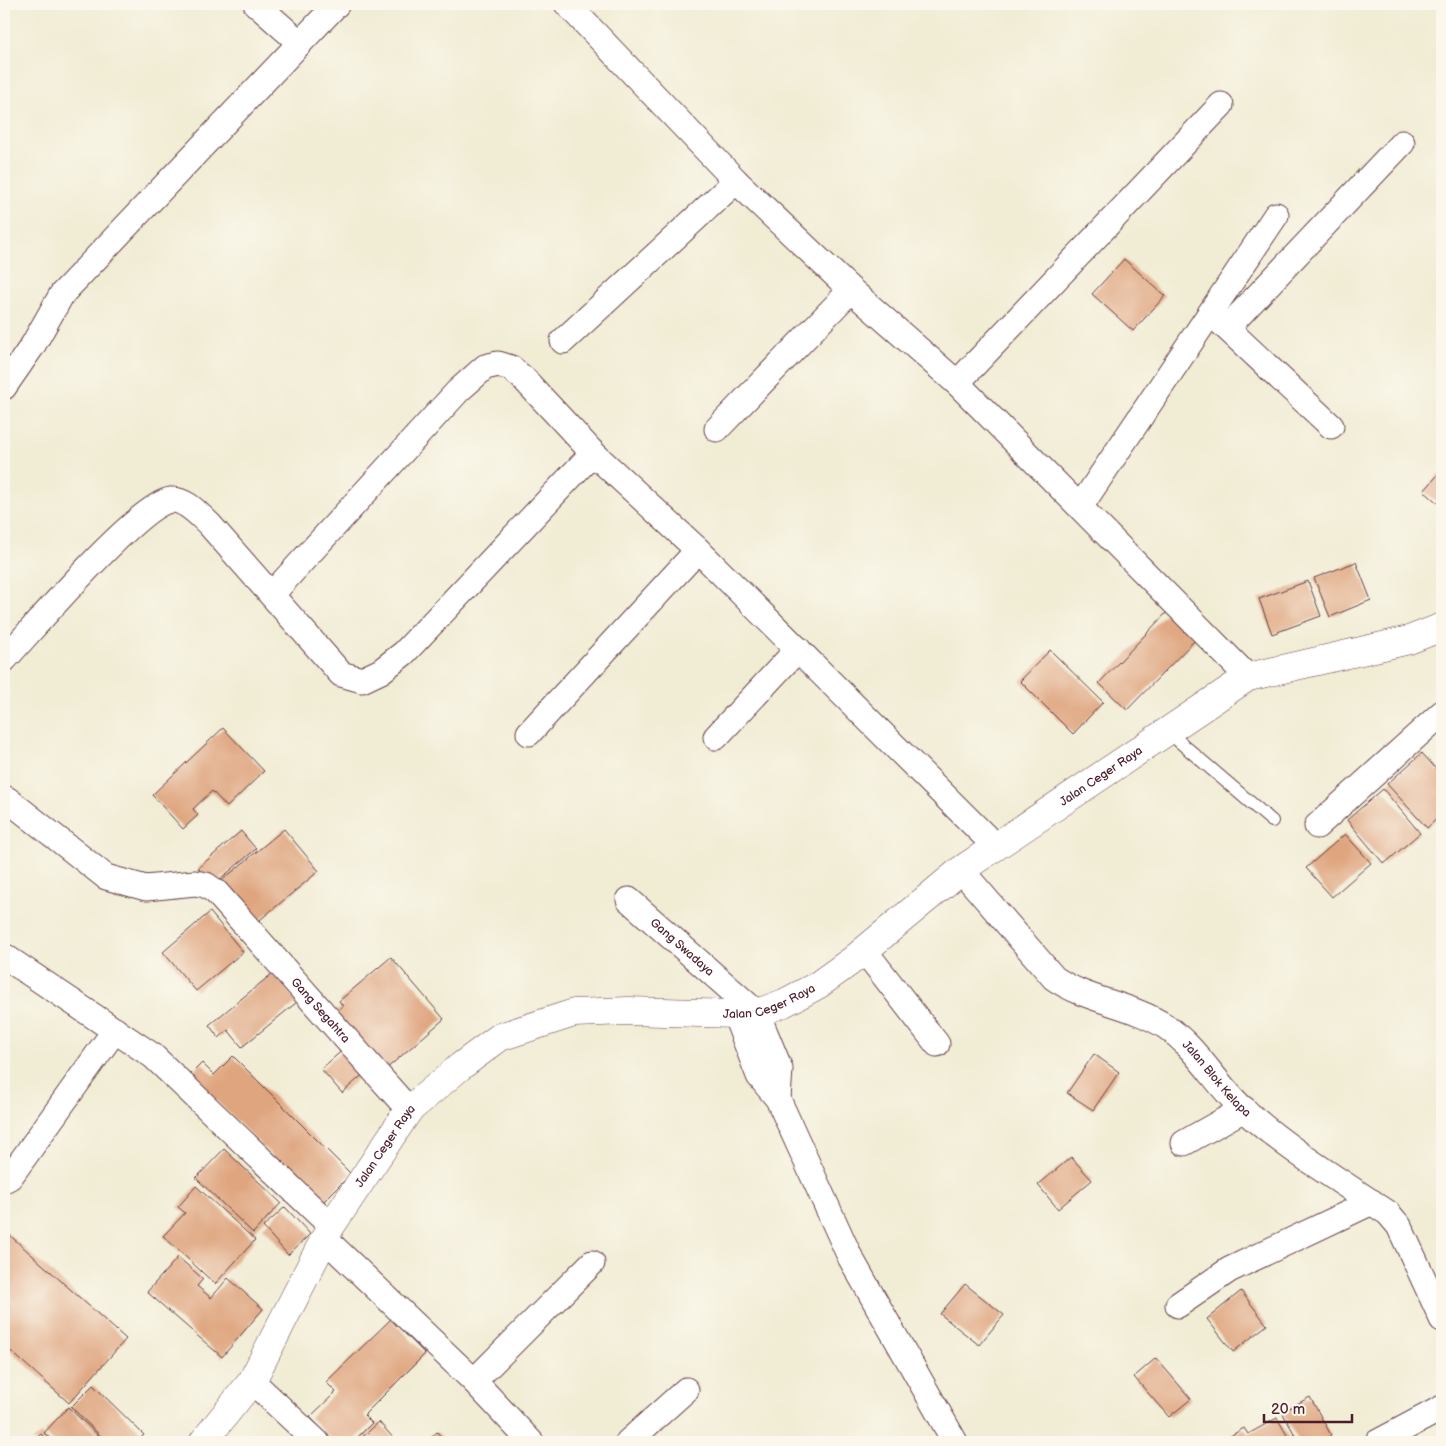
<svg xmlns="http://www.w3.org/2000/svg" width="1446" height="1446" font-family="'Balsamiq Sans',sans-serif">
<rect width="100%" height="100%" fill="#fbf7ec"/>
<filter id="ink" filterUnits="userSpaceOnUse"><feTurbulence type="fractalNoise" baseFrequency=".02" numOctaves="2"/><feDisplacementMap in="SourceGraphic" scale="10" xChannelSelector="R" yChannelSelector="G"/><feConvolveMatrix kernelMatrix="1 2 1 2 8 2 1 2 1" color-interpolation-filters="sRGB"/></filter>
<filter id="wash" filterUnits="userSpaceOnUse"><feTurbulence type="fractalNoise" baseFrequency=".0096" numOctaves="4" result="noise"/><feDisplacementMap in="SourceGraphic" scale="20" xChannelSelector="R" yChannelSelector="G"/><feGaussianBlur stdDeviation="1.12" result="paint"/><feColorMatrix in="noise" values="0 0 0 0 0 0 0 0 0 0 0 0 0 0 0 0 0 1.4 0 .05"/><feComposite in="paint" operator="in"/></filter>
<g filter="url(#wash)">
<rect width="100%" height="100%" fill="#f1ecd4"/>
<g id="blocks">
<g fill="#dfa57f">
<path d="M1124,259L1165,296L1133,331L1092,294Z"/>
<path d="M1442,470V507L1424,491Z"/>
<path d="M1356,562L1371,600L1330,617L1314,578Z"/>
<path d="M1308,581L1321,616L1272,634L1259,599Z"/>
<path d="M1168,611L1196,639L1127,710L1099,683Z"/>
<path d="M1050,650L1103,702L1073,734L1020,681Z"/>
<path d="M223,728L264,771L227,807L212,791L193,809L198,815L183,829L152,795Z"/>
<path d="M1422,753L1442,776V814L1427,828L1387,784Z"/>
<path d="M1383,789L1420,833L1384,864L1347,820Z"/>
<path d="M284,829L319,871L255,924L220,882Z"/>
<path d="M241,831L256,849L213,885L198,868Z"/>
<path d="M1345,834L1371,863L1332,897L1306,868Z"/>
<path d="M210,912L243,952L196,991L163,952Z"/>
<path d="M391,957L444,1019L385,1070L334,1013L343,1006L339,1001Z"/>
<path d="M273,973L297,1002L242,1047L228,1030L219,1038L209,1025Z"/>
<path d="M346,1047L367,1071L342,1093L321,1069Z"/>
<path d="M1094,1054L1119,1072L1093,1110L1067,1093Z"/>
<path d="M233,1056L351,1174L321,1204L190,1075L202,1063L214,1075Z"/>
<path d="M224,1149L281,1203L253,1233L196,1178Z"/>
<path d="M1071,1157L1092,1180L1058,1209L1038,1185Z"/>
<path d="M196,1186L255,1240L215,1284L163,1236L185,1213L178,1207Z"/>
<path d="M285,1207L310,1234L288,1255L263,1227Z"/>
<path d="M4,1230L126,1339L69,1403L4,1345Z"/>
<path d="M178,1257L203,1279L197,1286L211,1298L228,1278L263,1309L222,1357L147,1292Z"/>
<path d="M965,1284L1004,1315L979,1345L940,1314Z"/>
<path d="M1241,1291L1267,1325L1233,1352L1207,1319Z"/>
<path d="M391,1319L425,1354L364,1415L372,1423L353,1442H334L310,1417L336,1392L326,1382Z"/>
<path d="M1156,1358L1191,1399L1169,1417L1134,1377Z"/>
<path d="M93,1385L144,1435L136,1442H107L71,1407Z"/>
<path d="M1310,1397L1331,1435L1318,1442H1299L1282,1412Z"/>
<path d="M68,1407L101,1438L98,1442H54L44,1433Z"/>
<path d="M1277,1418L1291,1442H1220L1244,1428L1248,1434Z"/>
<path d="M379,1422L397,1442H357Z"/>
<path d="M437,1432L446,1442H426Z"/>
<path d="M41,1434L49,1442H32Z"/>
</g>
</g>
</g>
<g filter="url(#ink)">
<use href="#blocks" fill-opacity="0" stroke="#633e44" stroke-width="1"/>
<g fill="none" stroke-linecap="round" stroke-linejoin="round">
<g stroke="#633e44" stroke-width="14">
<path id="lane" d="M1167,731L1272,821"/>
</g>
<g stroke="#633e44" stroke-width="27">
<g id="street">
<path d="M256,4L299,42"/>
<path d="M567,4L736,181L851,290L957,383L1248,677"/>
<path d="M1215,317L1331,426"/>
<path d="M1227,328L1402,143"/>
<path d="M563,341L736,181"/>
<path d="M957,383L1221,105"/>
<path d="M4,387L33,345L62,294L337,4"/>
<path d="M717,429L851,290"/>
<path d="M1080,507L1276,215"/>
<path d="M272,594L458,391L485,367L498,364L511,368L524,379L593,453L698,550L995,846"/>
<path d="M4,660C32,630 138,504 171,500C186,499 199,515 209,524L341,674L362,680L381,671L404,653L593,453"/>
<path d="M529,733L698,550"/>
<path d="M716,737L798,649"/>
<path id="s1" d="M7,799L106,877L146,888L195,883L206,885L216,892L409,1110"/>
<path d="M1317,826L1442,713"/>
<path id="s2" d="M961,870L1054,978C1087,1001 1131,1004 1165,1026C1196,1047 1216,1084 1243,1109C1286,1148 1340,1181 1388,1213L1399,1226L1442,1319"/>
<path id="s3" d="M629,900L757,1013L780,1069L778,1099"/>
<path d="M864,950L937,1044"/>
<path d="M4,956L153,1056L331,1226"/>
<path d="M735,1014L759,1076L778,1099L850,1257L955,1442"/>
<path d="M1184,1143L1244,1109"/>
<path d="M4,1180L10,1177L115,1030"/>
<path d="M324,1238L474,1381L531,1442"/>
<path d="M1178,1305L1229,1270L1372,1202"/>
<path d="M252,1381L317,1442"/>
<path d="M474,1381L592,1263"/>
<path d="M628,1442L686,1390"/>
<path d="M1378,1442L1442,1408"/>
</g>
</g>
<g stroke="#633e44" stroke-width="29">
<g id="secondary">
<path id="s4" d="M203,1442L252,1381L331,1226L409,1110L461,1066L500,1037L574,1013L628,1011L735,1014L757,1013L784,1003L818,985L854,959L961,870L1248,677L1409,640L1442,627"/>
</g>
</g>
<use href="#lane" stroke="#fff" stroke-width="12"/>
<use href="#street" stroke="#fff" stroke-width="25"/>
<use href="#secondary" stroke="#fff" stroke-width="28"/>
</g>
</g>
<g text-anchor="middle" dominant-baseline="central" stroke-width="4" stroke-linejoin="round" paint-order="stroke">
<g font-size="12" fill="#4a1f2b" stroke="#fbf7ec">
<text stroke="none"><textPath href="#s4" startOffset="1189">Jalan Ceger Raya</textPath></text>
<text stroke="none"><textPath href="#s3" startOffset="71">Gang Swadaya</textPath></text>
<text stroke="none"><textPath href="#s4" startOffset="784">Jalan Ceger Raya</textPath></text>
<text stroke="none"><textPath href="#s1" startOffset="398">Gang Segahtra</textPath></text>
<text stroke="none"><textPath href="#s2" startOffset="338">Jalan Blok Kelapa</textPath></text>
<text stroke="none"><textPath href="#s4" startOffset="349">Jalan Ceger Raya</textPath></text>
</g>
</g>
<rect width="1446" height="1446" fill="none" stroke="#fbf7ec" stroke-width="20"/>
<path d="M1264 1414v8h88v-8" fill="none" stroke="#4a1f2b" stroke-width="2.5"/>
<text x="1271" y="1414" font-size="15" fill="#4a1f2b" stroke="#fbf7ec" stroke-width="4" paint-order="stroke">20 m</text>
</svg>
